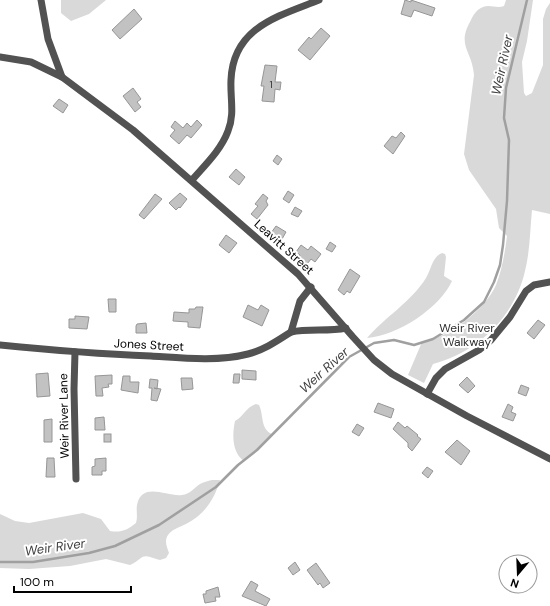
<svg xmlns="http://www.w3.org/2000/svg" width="550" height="606" font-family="'DM Sans',sans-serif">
<rect width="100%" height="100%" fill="#fff"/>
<g fill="#d9d9d9">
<path d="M61,0H106L89,14L71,21L61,13Z"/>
<path d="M506,0H533L527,41L522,62L524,93L526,96L532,93L543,65V19L546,9L550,3V214L532,210C530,230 530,251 525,271C515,316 478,352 433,364L424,383L408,375L422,342C448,338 485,310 496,285C502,270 505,252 507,236L499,228L496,209L469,170L464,154L474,75C472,50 456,46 471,20C473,15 477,9 483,7C490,4 497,9 504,6Z"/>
<path d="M442,253L445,254L446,257L444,276L452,281C440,308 397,336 367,338C385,317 411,302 426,278C431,270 432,257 442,253Z"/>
<path d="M256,404L259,405C264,415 260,429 272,434L259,449L244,461C232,453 232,435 235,421C244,416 246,407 256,404Z"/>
<path d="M212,480H220C214,500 205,514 186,524C180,527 172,529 168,535C164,541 167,547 169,553L166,558L160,560C139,553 147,556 130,565L106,559L70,566L29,569L0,568V514L15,521L29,523L83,513L101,519L110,531C121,533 127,530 136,523C138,517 136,511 137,505C142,481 167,497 182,495C190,494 194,488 200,484C203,482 208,481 212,480Z"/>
</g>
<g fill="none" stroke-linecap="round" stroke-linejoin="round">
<path stroke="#a0a0a0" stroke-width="2.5" d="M0,562H33L89,553L115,546L159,525L216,487L238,465L257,450L349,357L374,343L394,340L414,345L433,339L464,320L484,302L494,282L500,265L503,245L507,201L509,140L504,118L506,88L527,0"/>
</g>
<g fill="#c2c2c2" stroke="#969696">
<path d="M405,0L411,2V0L435,8L432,16L414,10L411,17L401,14Z"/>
<path d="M134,9L142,19L120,39L112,30Z"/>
<path d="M321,28L330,36L310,60L298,50L309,37L311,39Z"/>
<path d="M265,65L277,66L275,82H281L280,90L275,89L274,102L262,101L264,86H261Z"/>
<path d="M133,88L141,99L137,102L141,107L135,112L123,96Z"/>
<path d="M59,99L68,105L63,113L53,106Z"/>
<path d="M197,120L202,125L191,138L187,135L179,144L170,136L175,130L171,127L175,121L183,128L187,123L191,127Z"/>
<path d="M401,132L405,136L393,154L384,146L392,136L396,138Z"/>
<path d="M277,155L282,159L278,165L273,161Z"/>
<path d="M236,169L245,177L239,185L229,177Z"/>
<path d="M288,191L294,195L289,203L283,199Z"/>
<path d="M180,193L187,199L180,208L179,207L176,210L169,203Z"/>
<path d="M155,194L162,199L144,219L139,215Z"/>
<path d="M263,194L268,198L266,201L268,205L257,219L251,214L258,206L255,204Z"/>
<path d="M295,207L302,211L298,217L291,214Z"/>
<path d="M276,226L286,232L282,239L271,233Z"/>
<path d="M226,235L237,243L229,253L219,245Z"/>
<path d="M330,242L336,246L332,252L326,249Z"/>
<path d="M301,245L308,250L311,246L321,254L315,262L311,259L307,264L299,257L300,255L296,252Z"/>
<path d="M350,269L360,276L350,293L347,291L344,295L338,290Z"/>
<path d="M108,299H116V312H109Z"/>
<path d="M248,305L258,310L261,305L269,310L262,326L243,317Z"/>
<path d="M196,307H203L200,328L188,327V322L173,321L174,312L189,313V309H195Z"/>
<path d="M75,316L89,317L87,329L69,328V319H75Z"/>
<path d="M538,320L545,325L534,339L527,333Z"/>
<path d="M146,323L147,333H136V326L137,324Z"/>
<path d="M242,370L256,371V380L242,379Z"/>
<path d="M48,373L50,396L37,397L36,374Z"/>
<path d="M234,374H240L239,383H233Z"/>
<path d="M112,375V384H108L109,387L102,388L103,396H96L95,376Z"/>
<path d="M123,376H130V382H139L138,393L121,390Z"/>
<path d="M467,377L475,386L468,393L459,385Z"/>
<path d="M181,378H192L193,389L182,390Z"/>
<path d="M150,379L158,380L157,389L154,388L161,389L157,401L151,400L152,388H149Z"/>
<path d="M521,385L529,388L526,396L518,393Z"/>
<path d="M378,403L394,409L391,418L374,412Z"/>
<path d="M508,404L513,407L511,412L516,414L513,421L502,417Z"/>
<path d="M104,417L105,430H95V418Z"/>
<path d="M52,419V442H44V420Z"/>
<path d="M398,422L405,428L407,426L418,435L417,436L421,439L412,451L408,447V443L393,429Z"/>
<path d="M357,424L364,428L359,436L352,432Z"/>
<rect x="104" y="434" width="7" height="8"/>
<path d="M457,440L470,451L461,465L445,452Z"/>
<path d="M47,458H54L55,477H46Z"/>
<path d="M106,458V471H102V475H92V467L95,466V459Z"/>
<path d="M427,467L433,471L428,478L422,473Z"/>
<path d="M295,562L300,570L293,575L288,568Z"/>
<path d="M316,563L330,583L323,588L320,583L318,585L307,570Z"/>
<path d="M251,581L258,585L255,591L270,599L266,606L242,596Z"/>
<path d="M218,587L220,597H215L216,601L205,603L203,594H206V591Z"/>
</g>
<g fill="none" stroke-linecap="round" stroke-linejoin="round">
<g stroke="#525252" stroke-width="7">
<path d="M41,0L48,39L62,77"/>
<path d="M0,57L31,62L62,77L133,130L298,274L353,337L374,360L392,374L467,416L550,459"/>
<path d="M192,180C205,165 221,150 228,131C235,114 230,98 231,80C233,27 279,16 319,0"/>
<path d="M291,332C309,328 328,332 346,328"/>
<path d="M0,345C50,350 101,354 151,356C182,358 217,362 248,354C264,350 277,341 291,332L300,301L311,287"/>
<path d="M75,352L74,389L76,479"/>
<path d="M427,394L436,378L445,369L479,350L491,340L510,317L526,291L534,285L550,282"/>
</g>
</g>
<g text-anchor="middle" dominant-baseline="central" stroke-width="4" stroke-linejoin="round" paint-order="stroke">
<g font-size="10" fill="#303030">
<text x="271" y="84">1</text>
</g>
<g font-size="12" fill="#000" stroke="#fff">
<text transform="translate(284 247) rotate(42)">Leavitt Street</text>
<text transform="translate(149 345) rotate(3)">Jones Street</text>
<text transform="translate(64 416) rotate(-91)">Weir River Lane</text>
</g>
<g font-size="12" fill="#303030" stroke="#fff">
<text x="467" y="328">Weir River<tspan x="467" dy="14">Walkway</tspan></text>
</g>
<g font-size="13" font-style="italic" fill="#414141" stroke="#fff">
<text transform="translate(502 65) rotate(-78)">Weir River</text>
<text transform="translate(324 370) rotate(-42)">Weir River</text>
<text transform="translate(55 547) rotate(-8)">Weir River</text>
</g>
</g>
<g transform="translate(518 574) rotate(199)"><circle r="19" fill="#ffffff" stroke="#999999"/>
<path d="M0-3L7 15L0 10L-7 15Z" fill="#000000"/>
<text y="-6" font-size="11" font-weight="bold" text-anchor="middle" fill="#000000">N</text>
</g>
<path d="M14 586v6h117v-6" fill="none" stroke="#000000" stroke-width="2"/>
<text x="20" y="586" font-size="12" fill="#000000" stroke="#ffffff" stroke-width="3" paint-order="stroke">100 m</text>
</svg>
